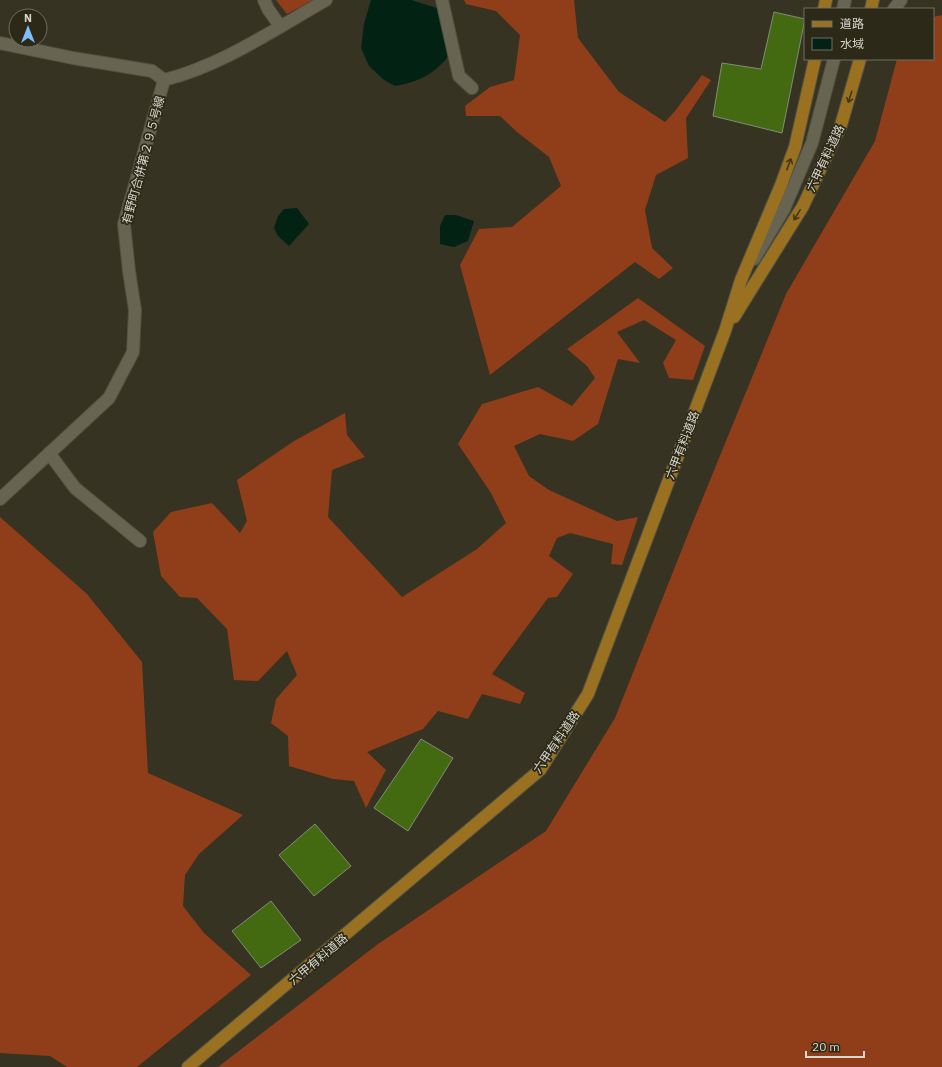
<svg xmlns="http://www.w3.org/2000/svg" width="942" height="1067" viewBox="0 0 942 1067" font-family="'IBM Plex Sans','Noto Sans JP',sans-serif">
  <rect width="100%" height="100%" fill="#363322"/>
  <path fill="#903d1a" d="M 276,0 L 313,0 L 287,14 Z
    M 464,0 L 574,0 L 578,38 L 619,92 L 665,122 L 675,111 L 702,75 L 711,80 L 686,118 L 688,158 L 656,175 L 645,210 L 652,248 L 673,268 L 659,279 L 635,262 L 490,375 L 460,265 L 479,229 L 512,227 L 561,186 L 549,157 L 517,132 L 500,116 L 466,116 L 465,106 L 490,87 L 514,80 L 520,35 L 496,11 L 466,4 Z
    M 942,15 L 942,1067 L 218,1067 L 378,944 L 546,831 L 615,718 L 688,534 L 786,294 L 875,141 L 897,59 L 933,59 L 933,17 Z
    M 638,298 L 705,346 L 693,380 L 669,378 L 663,363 L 676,340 L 644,320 L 617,332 L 640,363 L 618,359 L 598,424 L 573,441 L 540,434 L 514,446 L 529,476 L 549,490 L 617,521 L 638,517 L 622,565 L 611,564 L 613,544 L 570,533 L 557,538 L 549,556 L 573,574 L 557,597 L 548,598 L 492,674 L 525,693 L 520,704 L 482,694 L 468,719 L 438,711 L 423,729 L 367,752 L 386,770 L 366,808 L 354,781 L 333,779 L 289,766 L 288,736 L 271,723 L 276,699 L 297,675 L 287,651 L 258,681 L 234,680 L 227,629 L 197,598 L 180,597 L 161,576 L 153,532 L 171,512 L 212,503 L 240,533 L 247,521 L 237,480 L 294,441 L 345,413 L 347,435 L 365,457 L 332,470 L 328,517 L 402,597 L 477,549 L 506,523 L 491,493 L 458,444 L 482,404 L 538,387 L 572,406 L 595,378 L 587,366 L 567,349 Z
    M 0,517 L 87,594 L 142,662 L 148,773 L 243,815 L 199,854 L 185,875 L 183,906 L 204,933 L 251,975 L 137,1067 L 67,1067 L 50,1056 L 0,1053 Z"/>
  <path fill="#022314" d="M 371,0 L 411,0 L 440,9 L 452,50 C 439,72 420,82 395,86 L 384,80 L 369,66 L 361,48 L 364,24 Z
    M 297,208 L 309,224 L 289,246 L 278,236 L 274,228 L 278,216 L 284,209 Z
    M 445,215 L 456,215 L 474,221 L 468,241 L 454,247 L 440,244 L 440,226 Z"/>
  <path fill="#446a11" stroke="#828c7a" d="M 774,12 L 805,19 L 782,133 L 713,116 L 722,63 L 761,69 Z
    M 421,739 L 453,758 L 408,831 L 374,808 Z
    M 315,824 L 351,866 L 314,896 L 279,855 Z
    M 271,901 L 301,940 L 261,968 L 232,931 Z"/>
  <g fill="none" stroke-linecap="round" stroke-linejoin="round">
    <defs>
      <path id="minor" d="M 264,0 L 268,9 L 280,26
        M 442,0 L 459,76 L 472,88
        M 843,9 L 845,0
        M 894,9 L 901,0
        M 0,43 L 73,58 L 152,71 L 164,80
        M 164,80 C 221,66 275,29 326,0
        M 754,259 L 784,209 L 812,143 L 834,59
        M 49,453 L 75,488 L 140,541
        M 0,499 L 109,398 L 133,352 L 135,310 L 129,271 L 124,224 L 164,80"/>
      <path id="major" d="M 824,9 L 826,0
        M 871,9 L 873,0
        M 734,317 L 803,206 L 841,125 L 860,59
        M 188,1067 L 540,770 L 588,694 L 707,379 L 725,331 L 741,280 L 781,185 L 795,147 L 815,59"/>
    </defs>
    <use href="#minor" stroke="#515040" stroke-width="14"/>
    <use href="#major" stroke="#515040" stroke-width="14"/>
    <use href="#minor" stroke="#676552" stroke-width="12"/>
    <use href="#major" stroke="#9a7121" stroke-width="12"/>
  </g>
  <defs><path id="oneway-shaft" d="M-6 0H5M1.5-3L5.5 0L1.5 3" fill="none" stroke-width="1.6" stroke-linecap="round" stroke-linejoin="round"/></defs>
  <g stroke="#42371a">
    <use href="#oneway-shaft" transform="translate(850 97) rotate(107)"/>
    <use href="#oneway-shaft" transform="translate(789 164) rotate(-70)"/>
    <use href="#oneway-shaft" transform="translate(797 215) rotate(122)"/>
  </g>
  <g text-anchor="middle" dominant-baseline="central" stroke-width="3.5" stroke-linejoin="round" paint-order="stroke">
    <g font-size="12" fill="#d8d7cc" stroke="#2c2918">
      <text transform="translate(825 158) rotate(-65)">六甲有料道路</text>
      <text transform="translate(143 160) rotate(-75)">有野町合併第２９５号線</text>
      <text transform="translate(682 445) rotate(-69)">六甲有料道路</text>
      <text transform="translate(556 742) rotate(-56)">六甲有料道路</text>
      <text transform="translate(318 959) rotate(-40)">六甲有料道路</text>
    </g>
  </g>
  <rect x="804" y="8" width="130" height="52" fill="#2c2918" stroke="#716f60"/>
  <rect x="812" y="21" width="20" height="6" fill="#9a7121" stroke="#716f60"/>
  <text x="840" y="28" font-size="12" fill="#d8d7cc">道路</text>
  <rect x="812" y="38" width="20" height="12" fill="#022314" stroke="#716f60"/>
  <text x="840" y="48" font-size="12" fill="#d8d7cc">水域</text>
  <g transform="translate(28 28)"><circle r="19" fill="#2c2918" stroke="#716f60"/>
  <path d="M0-3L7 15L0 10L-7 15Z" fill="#80bdfa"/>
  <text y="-6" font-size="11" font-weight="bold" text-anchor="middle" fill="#d8d7cc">N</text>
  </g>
  <path d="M806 1051v6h58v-6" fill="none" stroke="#d8d7cc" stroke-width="2"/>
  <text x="812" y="1051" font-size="12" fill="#d8d7cc" stroke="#2c2918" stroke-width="3" paint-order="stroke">20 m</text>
</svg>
